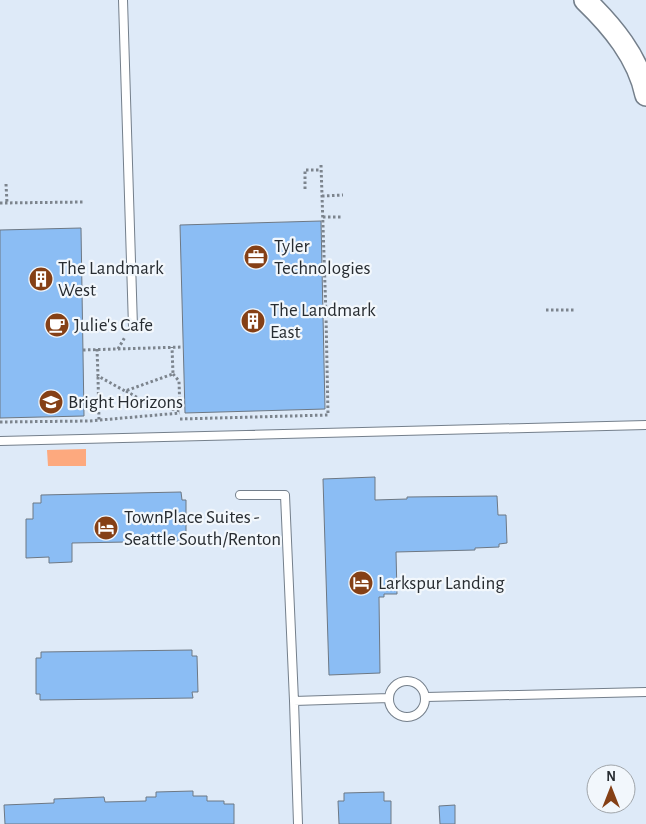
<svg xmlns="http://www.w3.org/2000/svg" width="646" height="824" viewBox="0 0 646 824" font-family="'Alegreya Sans',sans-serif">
  <rect width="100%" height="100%" fill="#deeaf8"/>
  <path fill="#fda97e" d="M 86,449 L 86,466 L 48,466 L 47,450 Z"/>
  <path fill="#8bbdf4" stroke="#6d7884" d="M 321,221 L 325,409 L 185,413 L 180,225 Z
    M 81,228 L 84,416 L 0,418 L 0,230 Z
    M 375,477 L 375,500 L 407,499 L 407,497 L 497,496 L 498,515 L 506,515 L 507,543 L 499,544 L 499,547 L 475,548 L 475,550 L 396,552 L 397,594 L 384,594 L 384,597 L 379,597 L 380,673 L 329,675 L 323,479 Z
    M 181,492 L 182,500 L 186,500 L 186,536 L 182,536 L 182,541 L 72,543 L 72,562 L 49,563 L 49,557 L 26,558 L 26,519 L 33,519 L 33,503 L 41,503 L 41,495 Z
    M 192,650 L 192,656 L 197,656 L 198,692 L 192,692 L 193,698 L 40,700 L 40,694 L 36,694 L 36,658 L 41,658 L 41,652 Z
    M 193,791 L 193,796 L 207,796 L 207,801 L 224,801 L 224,804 L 234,804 L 234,824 L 5,824 L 4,805 L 54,803 L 54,799 L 104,797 L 105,802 L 146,801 L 146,797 L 156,797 L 156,792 Z
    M 384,792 L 384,801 L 391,801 L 391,824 L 339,824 L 338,801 L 344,801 L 344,793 Z
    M 455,805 L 455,824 L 440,824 L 439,806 Z"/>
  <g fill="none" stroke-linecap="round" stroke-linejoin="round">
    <defs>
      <path id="lane" d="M 123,0 L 133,327
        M 0,441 L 646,425
        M 240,495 L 285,495 L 294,701 L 389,698
        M389 699a18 18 0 1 1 36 0a18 18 0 1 1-36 0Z
        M 426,697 L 646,692
        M 294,701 L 298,824"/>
      <path id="secondary" d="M 585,0 C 612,26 638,57 646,95"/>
    </defs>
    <use href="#lane" stroke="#747f8b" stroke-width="10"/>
    <use href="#secondary" stroke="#747f8b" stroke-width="24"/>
    <path stroke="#7c848d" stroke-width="3" stroke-dasharray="2.5 2.5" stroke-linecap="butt" d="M 321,165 L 326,316
      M 6,184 L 7,203
      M 305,189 L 305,170 L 321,170
      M 322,196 L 343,195
      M 0,203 L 84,202
      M 323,217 L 342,217
      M 546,310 L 575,310
      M 97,349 L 98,376 L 125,391 L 173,374 L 172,347
      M 118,349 L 125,337
      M 83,350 L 183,347
      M 173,374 L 179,381 L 180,411
      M 98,377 L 99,420
      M 126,391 L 147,403 L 180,411
      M 180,419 L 328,415 L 326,316 L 323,315
      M 0,422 L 89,421 L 180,413"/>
    <use href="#lane" stroke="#fff" stroke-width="8"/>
    <use href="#secondary" stroke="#fff" stroke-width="21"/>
  </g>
  <defs>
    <symbol id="office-disc" viewBox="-11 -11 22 22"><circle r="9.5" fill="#854016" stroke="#f2f7fc"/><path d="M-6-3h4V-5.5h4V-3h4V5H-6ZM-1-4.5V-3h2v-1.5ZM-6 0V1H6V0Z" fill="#fff"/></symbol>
    <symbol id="building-disc" viewBox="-11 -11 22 22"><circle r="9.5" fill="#854016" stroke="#f2f7fc"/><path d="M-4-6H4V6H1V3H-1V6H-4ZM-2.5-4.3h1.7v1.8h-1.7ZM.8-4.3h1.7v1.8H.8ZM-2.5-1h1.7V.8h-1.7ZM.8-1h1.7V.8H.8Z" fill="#fff"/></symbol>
    <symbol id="cafe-disc" viewBox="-11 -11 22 22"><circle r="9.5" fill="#854016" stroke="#f2f7fc"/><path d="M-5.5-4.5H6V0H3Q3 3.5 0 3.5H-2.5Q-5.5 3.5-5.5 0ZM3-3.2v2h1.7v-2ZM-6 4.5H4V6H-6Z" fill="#fff"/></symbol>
    <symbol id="school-disc" viewBox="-11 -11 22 22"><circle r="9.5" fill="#854016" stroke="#f2f7fc"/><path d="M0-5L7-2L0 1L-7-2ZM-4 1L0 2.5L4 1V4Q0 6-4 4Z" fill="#fff"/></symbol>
    <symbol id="hotel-disc" viewBox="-11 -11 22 22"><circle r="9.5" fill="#854016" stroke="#f2f7fc"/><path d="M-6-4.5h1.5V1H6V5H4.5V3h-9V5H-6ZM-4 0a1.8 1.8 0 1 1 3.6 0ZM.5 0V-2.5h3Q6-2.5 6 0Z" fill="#fff"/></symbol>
  </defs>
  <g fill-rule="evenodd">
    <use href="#office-disc" x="242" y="243" width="28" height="28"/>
    <use href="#building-disc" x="27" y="265" width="28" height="28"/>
    <use href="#building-disc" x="239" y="307" width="28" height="28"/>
    <use href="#cafe-disc" x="43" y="311" width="28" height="28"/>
    <use href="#school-disc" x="37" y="388" width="28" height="28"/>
    <use href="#hotel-disc" x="92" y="514" width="28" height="28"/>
    <use href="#hotel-disc" x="347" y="569" width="28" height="28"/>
  </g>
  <g text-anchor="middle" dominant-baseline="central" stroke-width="4.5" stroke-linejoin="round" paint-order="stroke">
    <g font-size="19" fill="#272c31" stroke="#f2f7fc" text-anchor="start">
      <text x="274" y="246">Tyler<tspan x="274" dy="22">Technologies</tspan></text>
      <text x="58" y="268">The Landmark<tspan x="58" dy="22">West</tspan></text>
      <text x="270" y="310">The Landmark<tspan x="270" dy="22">East</tspan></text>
      <text x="74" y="325">Julie's Cafe</text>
      <text x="68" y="402">Bright Horizons</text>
      <text x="124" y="517">TownPlace Suites -<tspan x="124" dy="22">Seattle South/Renton</tspan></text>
      <text x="378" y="583">Larkspur Landing</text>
    </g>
  </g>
  <g transform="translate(611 789)"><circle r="24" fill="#f2f7fc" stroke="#a1a6ab"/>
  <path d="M0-4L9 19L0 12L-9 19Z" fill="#854016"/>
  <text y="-8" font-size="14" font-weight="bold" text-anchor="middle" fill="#272c31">N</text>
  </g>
</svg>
